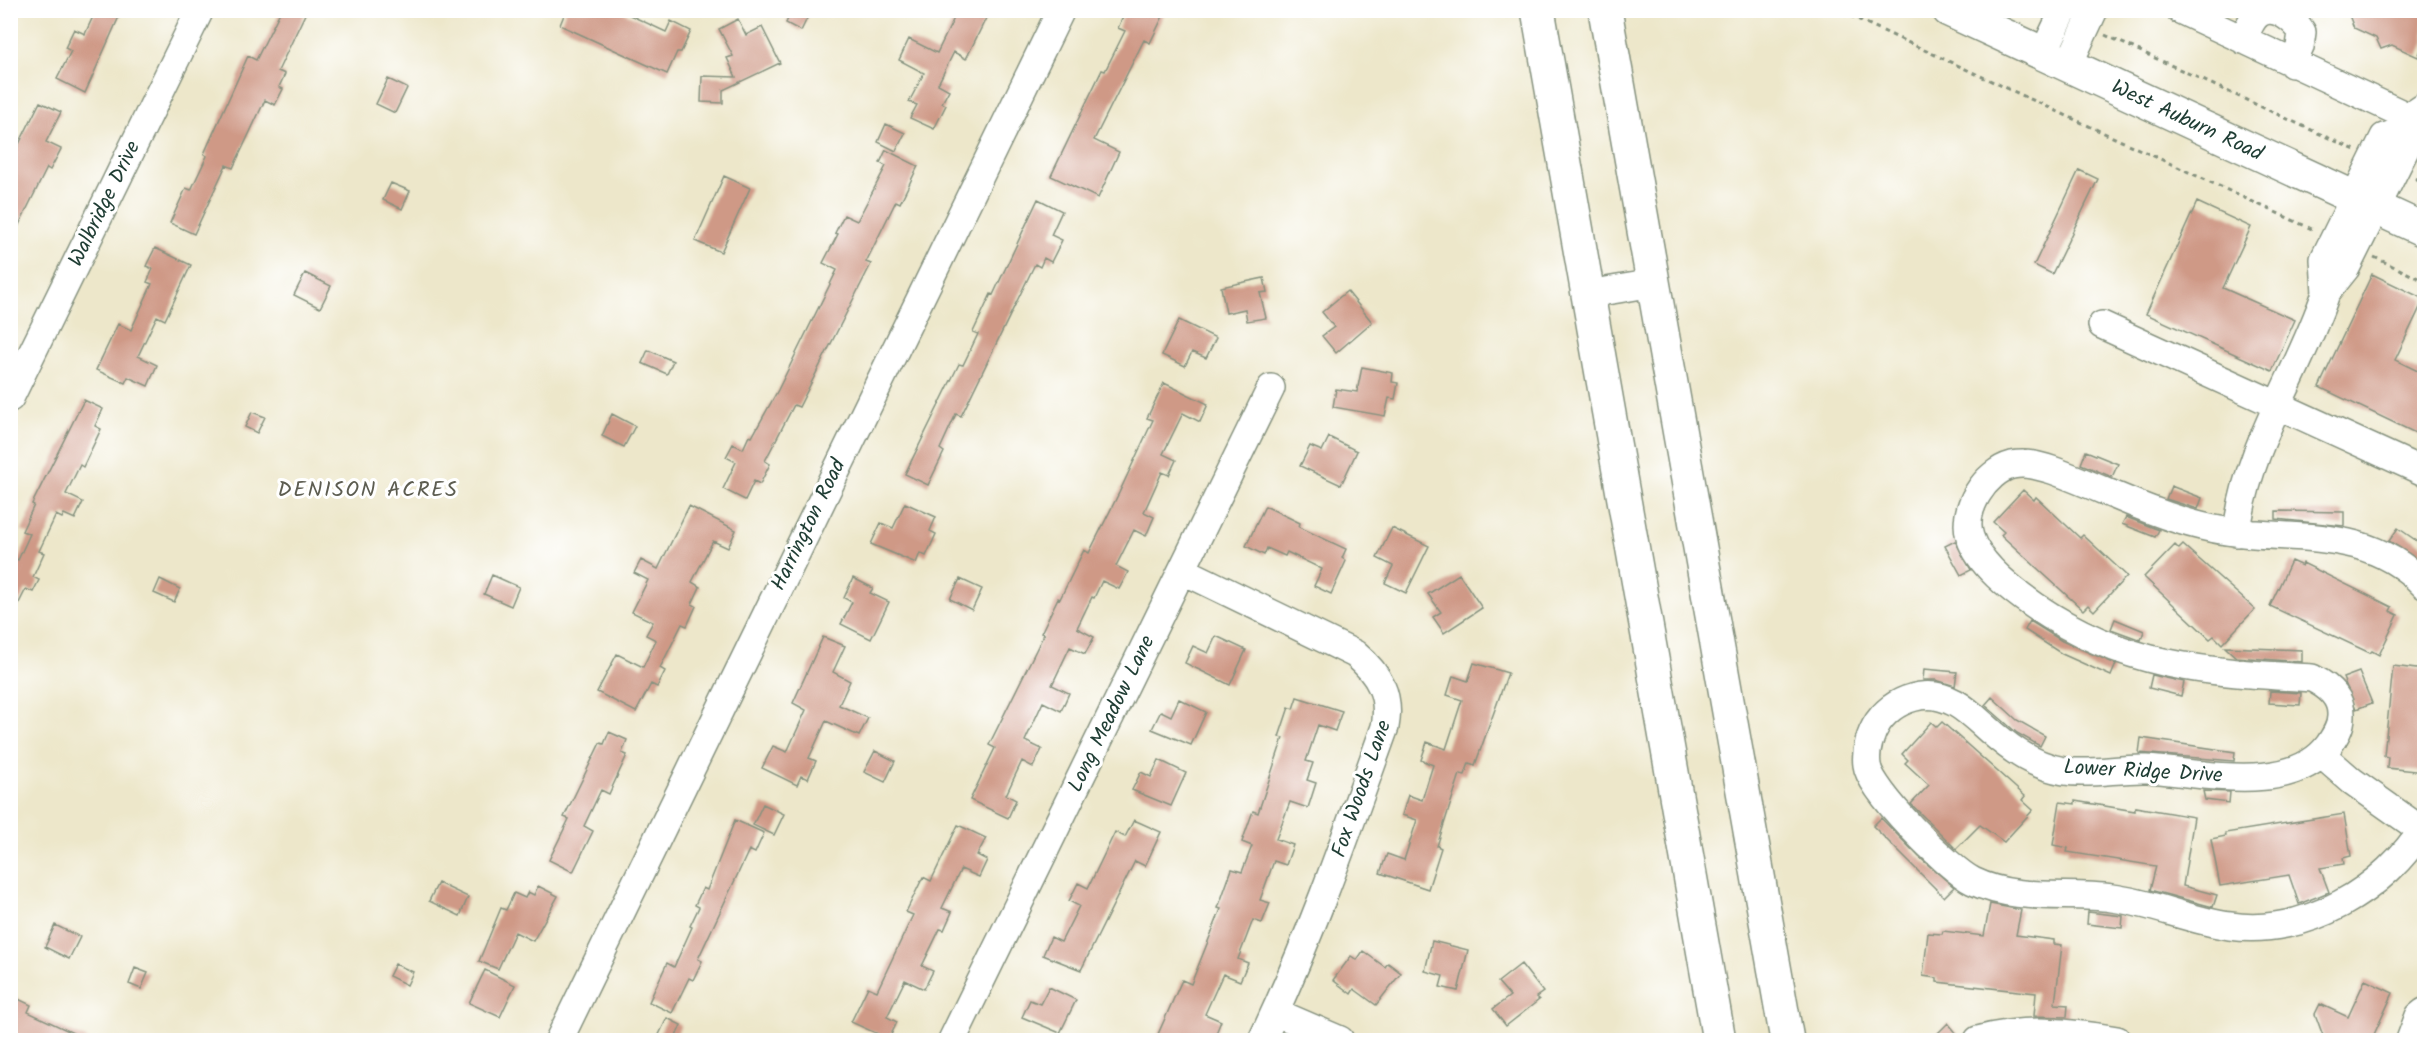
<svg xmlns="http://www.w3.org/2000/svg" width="2435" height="1051" viewBox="0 0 2435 1051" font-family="Kalam,sans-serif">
  <rect width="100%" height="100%" fill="#fff"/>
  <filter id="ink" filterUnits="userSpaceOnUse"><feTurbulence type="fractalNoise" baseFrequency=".0167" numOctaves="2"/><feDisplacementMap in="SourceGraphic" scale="12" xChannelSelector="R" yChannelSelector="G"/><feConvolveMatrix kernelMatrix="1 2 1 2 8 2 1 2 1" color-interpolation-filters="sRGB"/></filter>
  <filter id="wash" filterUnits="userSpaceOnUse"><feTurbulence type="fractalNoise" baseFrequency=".008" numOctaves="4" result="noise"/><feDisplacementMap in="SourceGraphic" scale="24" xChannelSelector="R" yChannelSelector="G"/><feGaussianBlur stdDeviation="1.35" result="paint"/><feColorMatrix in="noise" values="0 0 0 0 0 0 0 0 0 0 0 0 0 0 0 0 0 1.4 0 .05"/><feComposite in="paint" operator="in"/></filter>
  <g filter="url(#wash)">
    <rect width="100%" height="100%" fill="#ede7ca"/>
    <g id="blocks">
      <path fill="#cf9986" d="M 96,10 L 122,10 L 85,93 L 57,79 L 71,51 L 65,48 L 74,29 L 85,34 Z
        M 281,10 L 307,10 L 278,71 L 285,74 L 279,87 L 283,89 L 275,105 L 265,100 L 233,168 L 226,165 L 194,234 L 170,223 L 186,188 L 191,190 L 207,156 L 204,154 L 248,56 L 256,60 Z
        M 566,10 L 619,10 L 666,32 L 671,21 L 691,31 L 681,52 L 677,52 L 667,74 L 560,25 Z
        M 792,10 L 811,10 L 801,31 L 786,23 Z
        M 958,10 L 990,10 L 966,59 L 954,52 L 938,84 L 949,90 L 942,103 L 946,105 L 934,129 L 910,118 L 917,105 L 909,102 L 924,73 L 899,60 L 909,39 L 937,53 Z
        M 1126,10 L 1166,10 L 1150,43 L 1144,40 L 1094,140 L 1119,152 L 1098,198 L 1051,176 L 1102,70 L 1105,71 L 1125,31 L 1118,28 Z
        M 2347,10 L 2424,10 L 2424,42 L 2418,57 L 2392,45 L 2381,49 L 2376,38 L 2354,28 Z
        M 738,19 L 746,35 L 762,27 L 780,63 L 723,90 L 723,103 L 701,102 L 702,76 L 736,77 L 727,58 L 733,56 L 719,29 Z
        M 388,79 L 407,88 L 395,113 L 376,104 Z
        M 40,102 L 61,112 L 46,142 L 61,149 L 50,170 L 47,168 L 10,243 L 10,162 Z
        M 886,124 L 905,133 L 896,151 L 878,142 Z
        M 886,150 L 918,166 L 900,203 L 896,201 L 866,262 L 871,264 L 799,407 L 794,405 L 765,461 L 770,464 L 760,484 L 754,481 L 745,500 L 723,489 L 736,462 L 726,457 L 733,444 L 743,449 L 749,436 L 752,437 L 778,390 L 837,270 L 823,263 L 838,234 L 835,233 L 844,215 L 857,221 L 886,166 L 880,163 Z
        M 2079,170 L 2098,179 L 2052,274 L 2034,265 Z
        M 724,176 L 750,188 L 721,252 L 695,241 Z
        M 391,183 L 410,191 L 402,209 L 383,200 Z
        M 1038,199 L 1062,211 L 1051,235 L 1062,240 L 1051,262 L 1044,258 L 1040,267 L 1035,264 L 961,416 L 956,414 L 940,449 L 944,452 L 928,485 L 905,474 L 959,364 L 963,365 L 978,334 L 973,332 L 991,294 L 993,295 Z
        M 2197,202 L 2251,227 L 2223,288 L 2295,320 L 2272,371 L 2146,314 Z
        M 155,248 L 191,265 L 165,320 L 157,316 L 138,356 L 157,365 L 148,386 L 128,377 L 125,383 L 96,370 L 118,324 L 131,330 L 152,284 L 147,282 L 153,269 L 146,266 Z
        M 305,273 L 331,286 L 320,308 L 294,295 Z
        M 2372,274 L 2424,299 L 2395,360 L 2424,374 L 2424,437 L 2319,387 Z
        M 1264,278 L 1267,292 L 1260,293 L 1266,318 L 1247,321 L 1245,309 L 1226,313 L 1221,287 Z
        M 1347,291 L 1372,322 L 1336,353 L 1322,336 L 1334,327 L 1322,312 Z
        M 1179,320 L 1216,338 L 1206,358 L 1192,352 L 1185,366 L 1162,355 Z
        M 648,350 L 673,361 L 667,374 L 642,363 Z
        M 1362,367 L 1393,373 L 1392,382 L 1398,383 L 1395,399 L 1389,398 L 1385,416 L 1333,407 L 1336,389 L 1357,392 Z
        M 1164,383 L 1208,404 L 1200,422 L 1183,413 L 1163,454 L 1176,460 L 1169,475 L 1162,472 L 1144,512 L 1154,517 L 1146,536 L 1134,530 L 1116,566 L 1128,572 L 1119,589 L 1102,581 L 1094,598 L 1092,597 L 1077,628 L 1094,637 L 1085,654 L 1070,647 L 1052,685 L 1069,693 L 1061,711 L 1043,702 L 1025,741 L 1042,749 L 1033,767 L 1022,761 L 1006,795 L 1016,800 L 1008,818 L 970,800 L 995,748 L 989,745 L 1044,634 L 1041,633 L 1058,598 L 1060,599 L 1084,550 L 1089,553 L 1119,493 L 1153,420 L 1147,418 Z
        M 84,400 L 103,409 L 95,426 L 101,429 L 83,467 L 80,465 L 66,494 L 83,502 L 75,519 L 64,514 L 62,518 L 56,515 L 39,551 L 44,553 L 33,577 L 39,580 L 33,592 L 26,589 L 10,621 L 10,556 L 18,560 L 30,534 L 22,531 L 34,505 L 32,504 Z
        M 252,412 L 265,417 L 257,433 L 245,427 Z
        M 612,414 L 635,426 L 624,447 L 602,436 Z
        M 1329,437 L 1357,451 L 1341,485 L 1300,466 L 1310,446 L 1322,451 Z
        M 2086,451 L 2118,464 L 2112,477 L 2081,464 Z
        M 2171,486 L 2202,498 L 2198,509 L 2166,499 Z
        M 2023,490 L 2034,500 L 2036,497 L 2080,538 L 2083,535 L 2127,576 L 2094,611 L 2088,605 L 2083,610 L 2001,535 L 2004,532 L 1993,522 Z
        M 905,503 L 936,517 L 930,531 L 936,534 L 926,556 L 920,553 L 916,563 L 871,544 L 881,523 L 893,528 Z
        M 689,506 L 736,530 L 728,548 L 713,541 L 692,582 L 700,587 L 692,604 L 696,606 L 687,626 L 682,624 L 660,668 L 665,671 L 657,687 L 651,684 L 636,712 L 597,692 L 617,654 L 643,667 L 656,640 L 646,635 L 653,622 L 632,612 L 648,580 L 634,573 L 641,560 L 658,569 Z
        M 1265,506 L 1300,523 L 1299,527 L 1346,549 L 1342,558 L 1346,561 L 1331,594 L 1314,586 L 1322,569 L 1287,552 L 1285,556 L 1267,548 L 1264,555 L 1246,546 Z
        M 2276,511 L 2344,512 L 2344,526 L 2276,519 Z
        M 2126,517 L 2159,530 L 2155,537 L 2122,524 Z
        M 1392,528 L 1429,546 L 1406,593 L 1385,583 L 1393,566 L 1377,558 Z
        M 2398,528 L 2424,546 L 2418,560 L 2389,541 Z
        M 1955,541 L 1971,570 L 1961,575 L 1945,546 Z
        M 2175,545 L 2179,549 L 2183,545 L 2255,609 L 2222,644 L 2214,636 L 2210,639 L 2144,577 Z
        M 2291,561 L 2302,566 L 2303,563 L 2392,607 L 2390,611 L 2398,615 L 2379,655 L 2372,651 L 2370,653 L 2270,606 Z
        M 1459,574 L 1482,608 L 1444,633 L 1433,617 L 1441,612 L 1428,594 Z
        M 492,575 L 519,587 L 511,606 L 484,594 Z
        M 853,578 L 873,588 L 870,593 L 889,602 L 871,639 L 841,624 L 852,602 L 844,598 Z
        M 160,579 L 180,589 L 174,602 L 154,593 Z
        M 960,579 L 982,589 L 972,610 L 950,599 Z
        M 2115,619 L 2144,631 L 2141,640 L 2111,629 Z
        M 2030,621 L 2062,641 L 2116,664 L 2111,676 L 2062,654 L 2025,630 Z
        M 1216,636 L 1246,650 L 1230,685 L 1185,663 L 1193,646 L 1208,653 Z
        M 823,637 L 845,646 L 833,672 L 850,681 L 839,705 L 868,718 L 859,736 L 826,721 L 809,758 L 816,761 L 808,779 L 801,776 L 797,785 L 762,768 L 773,746 L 787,752 L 806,710 L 793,703 Z
        M 2225,647 L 2302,650 L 2302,662 L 2236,657 Z
        M 1474,663 L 1508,673 L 1475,765 L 1469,763 L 1465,775 L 1460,774 L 1437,846 L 1441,848 L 1428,889 L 1380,873 L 1387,854 L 1404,860 L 1417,820 L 1402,815 L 1408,795 L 1422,800 L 1433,765 L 1421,760 L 1427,742 L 1446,749 L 1462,700 L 1447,695 L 1453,676 L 1468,681 Z
        M 2393,666 L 2424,670 L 2424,772 L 2387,768 L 2388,757 L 2384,756 Z
        M 1924,669 L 1957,672 L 1955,686 L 1936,680 L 1923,680 Z
        M 2359,672 L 2372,703 L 2356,709 L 2343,678 Z
        M 2152,675 L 2184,682 L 2181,696 L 2149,688 Z
        M 2270,691 L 2301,693 L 2300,705 L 2269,703 Z
        M 1297,697 L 1342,711 L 1335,731 L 1318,725 L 1306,761 L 1313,763 L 1307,780 L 1316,783 L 1308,808 L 1290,802 L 1276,839 L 1293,845 L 1286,865 L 1274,861 L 1260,900 L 1270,903 L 1262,923 L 1253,920 L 1238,959 L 1248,963 L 1240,981 L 1223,974 L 1205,1014 L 1221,1021 L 1213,1041 L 1155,1041 L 1182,980 L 1191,984 L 1221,909 L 1218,908 L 1232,869 L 1242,872 L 1252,846 L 1242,842 L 1253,811 L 1258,813 L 1283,738 L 1279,737 L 1289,707 L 1293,709 Z
        M 1992,697 L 2017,720 L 2045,736 L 2040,746 L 2017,733 L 1985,705 Z
        M 1179,699 L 1206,712 L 1191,745 L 1152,729 L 1161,711 L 1171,716 Z
        M 1931,722 L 1937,727 L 1942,722 L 2025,796 L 2022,800 L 2033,810 L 2004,842 L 1980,825 L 1956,849 L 1911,804 L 1929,785 L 1905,763 L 1908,760 L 1902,754 Z
        M 609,732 L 627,740 L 622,753 L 627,755 L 609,794 L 601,790 L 584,826 L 593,831 L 573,872 L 549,860 L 569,819 L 564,817 L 600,743 L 604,744 Z
        M 2141,738 L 2235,752 L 2234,761 L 2139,753 Z
        M 875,751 L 895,761 L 885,782 L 864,772 Z
        M 1159,760 L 1186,773 L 1171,806 L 1132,790 L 1141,772 L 1151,777 Z
        M 2203,791 L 2230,792 L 2229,803 L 2205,800 Z
        M 2075,801 L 2135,811 L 2135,807 L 2194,817 L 2183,886 L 2217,895 L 2213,907 L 2150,890 L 2156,866 L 2067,852 L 2068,848 L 2053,845 L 2060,802 L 2075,804 Z
        M 763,804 L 784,814 L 774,835 L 753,825 Z
        M 2344,814 L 2351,856 L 2343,858 L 2344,864 L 2320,868 L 2329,892 L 2299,904 L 2289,875 L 2220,886 L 2211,839 L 2226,836 L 2225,833 Z
        M 1881,818 L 1919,857 L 1954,887 L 1944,897 L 1873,826 Z
        M 735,820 L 764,833 L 755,853 L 749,850 L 742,865 L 698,959 L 702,961 L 693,980 L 689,978 L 672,1013 L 649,1002 L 667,963 L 674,967 L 692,927 L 690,926 L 699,907 L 695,905 L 703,888 L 707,890 Z
        M 1134,820 L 1161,832 L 1145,866 L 1135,861 L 1081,970 L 1043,955 L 1051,937 L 1061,942 L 1079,906 L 1069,901 L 1078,883 L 1088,888 L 1115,832 L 1125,837 Z
        M 958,825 L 986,838 L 977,855 L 987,860 L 979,877 L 961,869 L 942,908 L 952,912 L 944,930 L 940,929 L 922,966 L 933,971 L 924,989 L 905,980 L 887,1017 L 897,1022 L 889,1039 L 851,1022 L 868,987 L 877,991 L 913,915 L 906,912 L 923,877 L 931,881 Z
        M 438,883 L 468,897 L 460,916 L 429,901 Z
        M 538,886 L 558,896 L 533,941 L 515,932 L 498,969 L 479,961 L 501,908 L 506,910 L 514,893 L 525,898 L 528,892 L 534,895 Z
        M 1990,904 L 2021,910 L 2016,935 L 2054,940 L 2054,944 L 2062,945 L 2055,1004 L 2068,1005 L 2067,1017 L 2034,1016 L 2036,993 L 1937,982 L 1937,978 L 1923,976 L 1928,933 L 1942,934 L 1943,931 L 1984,936 Z
        M 2088,912 L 2123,916 L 2122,928 L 2087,924 Z
        M 55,925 L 80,937 L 69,959 L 45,947 Z
        M 1432,941 L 1468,950 L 1458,991 L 1440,987 L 1443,976 L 1425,971 Z
        M 1363,951 L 1385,967 L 1388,963 L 1401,973 L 1376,1005 L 1354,989 L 1351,994 L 1333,980 L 1351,956 L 1357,960 Z
        M 395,964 L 413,972 L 407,985 L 389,976 Z
        M 1521,964 L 1543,992 L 1536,997 L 1539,1000 L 1506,1026 L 1493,1009 L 1510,996 L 1498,982 Z
        M 135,968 L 148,973 L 141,989 L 129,984 Z
        M 485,970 L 515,985 L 500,1017 L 469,1003 Z
        M 2365,980 L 2393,993 L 2371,1041 L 2325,1041 L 2315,1014 L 2320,1004 L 2348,1017 Z
        M 1049,987 L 1076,1000 L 1060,1033 L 1022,1017 L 1030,1000 L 1040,1004 Z
        M 10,995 L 31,1005 L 28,1012 L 90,1041 L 20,1041 L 10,1036 Z
        M 667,1018 L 681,1025 L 674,1041 L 656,1041 Z
        M 1948,1023 L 1963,1041 L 1930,1041 Z"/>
    </g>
  </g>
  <g filter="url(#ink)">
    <use href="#blocks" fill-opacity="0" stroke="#86927f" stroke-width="1.5"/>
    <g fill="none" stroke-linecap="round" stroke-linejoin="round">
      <defs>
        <path id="minor" d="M 2180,10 L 2409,117
          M 2243,40 C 2247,31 2252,16 2262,12 C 2277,5 2295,21 2302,32 L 2300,47 L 2292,64
          M 2043,54 L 2064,10
          M 2068,66 L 2094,10
          M 2402,131 L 2407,146 L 2346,268 L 2326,293 L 2324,259 L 2384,137 L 2402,131 L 2409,117 L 2424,107
          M 1588,294 L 1654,283
          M 2102,325 L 2424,472
          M 10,398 L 200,10
          M 2237,533 C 2246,447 2299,374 2326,293
          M 1182,570 L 1355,654 C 1379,674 1391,695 1385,727 C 1347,833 1310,939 1262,1040
          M 2424,585 C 2361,519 2280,546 2201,526 C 2151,514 2102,488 2052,470 C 2039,466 2026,462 2012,465 C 1985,472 1961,510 1970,537 C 1979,565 2012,590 2035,606 C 2126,668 2206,672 2312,678 C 2328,686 2342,697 2341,716 C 2341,727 2335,736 2329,745 C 2292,796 2199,772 2147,769 C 2119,768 2091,775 2064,771 C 2041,767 2019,755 2001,740 C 1976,721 1956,691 1920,696 C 1903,699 1888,708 1878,722 C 1870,734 1865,751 1867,765 C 1870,791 1949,869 1973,881 C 2016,902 2067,892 2112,898 C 2153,903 2191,921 2230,926 C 2305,937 2386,889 2424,826
          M 2322,755 L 2352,781 L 2424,832
          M 1275,1012 L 1340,1040
          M 559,1040 L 1061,10
          M 952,1040 L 1271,388
          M 1978,1040 C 2023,1027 2071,1032 2117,1040
          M 2410,1040 L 2419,1016 L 2424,1012"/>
        <path id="major" d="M 1949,10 L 2424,230"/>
        <path id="highway" d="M 1538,10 L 1719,1040
          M 1605,10 L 1787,1040"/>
      </defs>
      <use href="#minor" stroke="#86927f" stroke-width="30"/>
      <use href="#major" stroke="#86927f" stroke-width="36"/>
      <use href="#highway" stroke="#86927f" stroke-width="36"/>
      <path stroke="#86927f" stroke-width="3" stroke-dasharray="4.5 4.5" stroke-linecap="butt" d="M 1842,12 L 2314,230
        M 2105,35 L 2355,150
        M 2415,178 L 2424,183
        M 2374,257 L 2424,281"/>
      <use href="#minor" stroke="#fff" stroke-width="27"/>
      <use href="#major" stroke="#fff" stroke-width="33"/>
      <use href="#highway" stroke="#fff" stroke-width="33"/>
    </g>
  </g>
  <g text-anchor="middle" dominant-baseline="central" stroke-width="6" stroke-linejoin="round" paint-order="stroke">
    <g font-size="21" fill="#1f3d34" stroke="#fff">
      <text transform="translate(2187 121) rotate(25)">West Auburn Road</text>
      <text transform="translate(105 204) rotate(-64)">Walbridge Drive</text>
      <text transform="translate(809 525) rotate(-64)">Harrington Road</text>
      <text transform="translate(1112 714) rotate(-64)">Long Meadow Lane</text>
      <text transform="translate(2143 772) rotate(3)">Lower Ridge Drive</text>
      <text transform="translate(1362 789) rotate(-71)">Fox Woods Lane</text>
    </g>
    <g font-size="22" letter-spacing="1.5" fill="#5d5d51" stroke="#fff">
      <text x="368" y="490">DENISON ACRES</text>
    </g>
  </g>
  <rect width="2435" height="1051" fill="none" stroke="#fff" stroke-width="36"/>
</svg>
